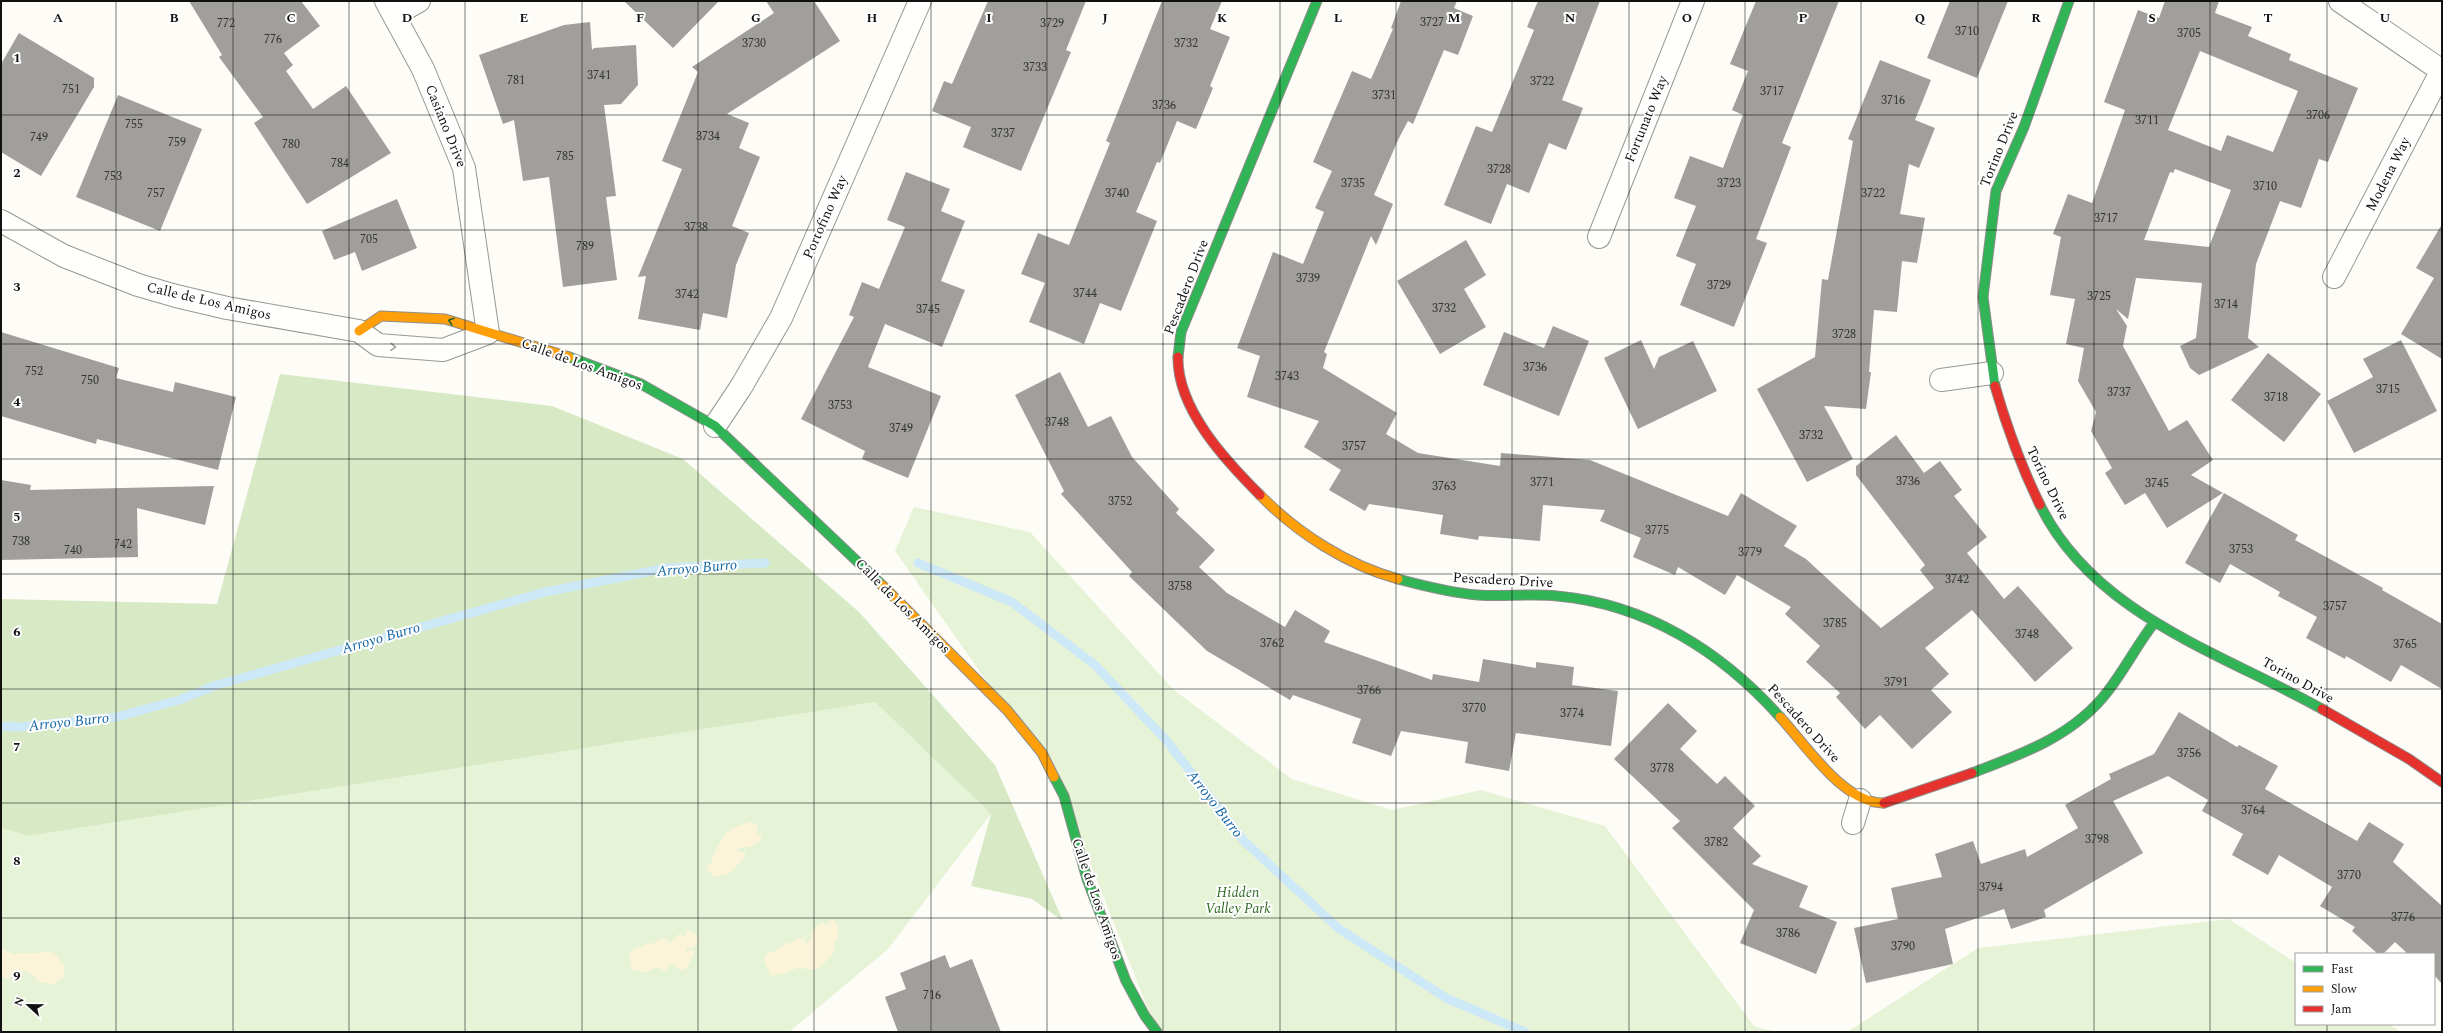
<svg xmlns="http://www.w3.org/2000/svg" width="2443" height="1033" viewBox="0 0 2443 1033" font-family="Spectral,serif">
  <rect width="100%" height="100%" fill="#fdfcf7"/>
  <path fill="#e7f3d7" d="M 914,507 L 1030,532 L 1174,690 L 1292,779 L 1392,810 L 1481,790 L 1605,826 L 1754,1026 L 1776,1032 L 1157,1032 L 1064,797 L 1007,710 L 895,551 Z
    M 875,702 L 991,814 L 888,949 L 789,1032 L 1,1032 L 1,828 L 29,836 Z
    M 2229,919 L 2296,963 L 2296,1024 L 2389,1024 L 2401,1032 L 1847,1032 L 1978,948 Z"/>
  <path fill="#d8eac5" d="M 280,374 L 552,406 L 683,459 L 859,612 L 995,765 L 1063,921 L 1032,899 L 971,886 L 991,814 L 875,702 L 29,836 L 1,828 L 1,599 L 217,604 Z"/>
  <path fill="#fcf4d9" d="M 751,822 L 757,825 L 757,833 L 763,837 L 753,846 L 737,849 L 737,852 L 746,852 C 744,859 734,869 729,873 L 715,877 L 708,871 L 707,866 L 712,863 L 712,857 L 726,833 L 736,827 Z
    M 832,920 L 837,923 C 837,932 841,937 833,944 L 835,950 C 830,958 820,969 811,970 C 806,970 802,967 798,968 C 788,970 785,975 771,975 C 767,966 758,956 772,951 L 774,954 L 777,949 L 788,942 L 791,944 L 798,938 L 805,939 L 806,945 L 811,940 L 812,931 L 821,923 L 825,924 L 826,927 L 827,923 Z
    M 687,931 L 693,932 L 698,938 L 694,947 L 686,949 L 686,952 L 692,950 L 695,953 L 685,969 L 680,970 L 670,963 L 665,971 L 658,967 L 645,972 L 632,969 L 629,956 L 635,948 L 643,947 L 648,942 L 655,945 L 657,940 L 665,938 L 670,944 L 680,933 L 684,936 Z
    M 1,948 L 13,954 L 53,952 L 65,966 L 63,977 L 54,984 L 39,982 C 32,974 29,970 17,971 L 16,976 L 7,978 L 1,976 Z"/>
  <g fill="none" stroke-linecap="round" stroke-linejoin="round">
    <path stroke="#cde8f7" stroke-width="9" d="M 918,563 L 1012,602 L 1095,665 L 1166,740 L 1244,841 L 1338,928 L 1446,998 L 1525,1032
      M 1,726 L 19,727 L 117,717 L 179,700 L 217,685 L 545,592 L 667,568 L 765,563"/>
  </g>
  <path fill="#a19f9c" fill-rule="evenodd" d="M 189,1 L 301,1 L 320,26 L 284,53 L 293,65 L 286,71 L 313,109 L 346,86 L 391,153 L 307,204 L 254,123 L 263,117 L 219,57 L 222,55 Z
    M 624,1 L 719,1 L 673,48 Z
    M 766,1 L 814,1 L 840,41 L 727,114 L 749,123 L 739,148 L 760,157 L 732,226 L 749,233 L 736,265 L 727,318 L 703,313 L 700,330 L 638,319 L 646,276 L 638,277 L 682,169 L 662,161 L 698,72 L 692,67 L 774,13 Z
    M 988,1 L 1086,1 L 1066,50 L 1071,52 L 1021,171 L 963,147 L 971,127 L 932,111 L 944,81 L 952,84 Z
    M 1162,1 L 1222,1 L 1210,29 L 1230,37 L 1210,86 L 1213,88 L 1196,129 L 1177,121 L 1160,163 L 1157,162 L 1136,212 L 1157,221 L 1121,311 L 1100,303 L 1084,344 L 1029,322 L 1045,283 L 1021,274 L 1038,233 L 1069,245 L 1110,143 L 1106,141 Z
    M 1401,1 L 1457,1 L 1454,8 L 1473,16 L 1458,55 L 1444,50 L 1413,124 L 1408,121 L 1399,138 L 1374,195 L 1393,204 L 1376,245 L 1371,236 L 1324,352 L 1327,354 L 1323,368 L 1397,413 L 1386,434 L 1418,453 L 1500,466 L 1501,453 L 1590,460 L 1728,516 L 1741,493 L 1797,526 L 1784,546 L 1806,559 L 1881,628 L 1934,588 L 1920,570 L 1925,565 L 1856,475 L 1856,466 L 1896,435 L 1924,473 L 1940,461 L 1962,490 L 1954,496 L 1987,537 L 1967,553 L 2004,599 L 2018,586 L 2073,648 L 2035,682 L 1972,610 L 1925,648 L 1949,674 L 1931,690 L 1952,712 L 1912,749 L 1880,715 L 1865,729 L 1836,697 L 1840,693 L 1806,662 L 1820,646 L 1785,614 L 1791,607 L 1737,575 L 1725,595 L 1678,567 L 1675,575 L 1633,557 L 1641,538 L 1600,521 L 1605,510 L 1543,505 L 1540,541 L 1479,536 L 1478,540 L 1440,534 L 1443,515 L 1369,504 L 1365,511 L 1329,490 L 1341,470 L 1304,447 L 1319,421 L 1247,397 L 1260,356 L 1237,348 L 1273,252 L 1303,264 L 1324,212 L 1315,208 L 1332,171 L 1313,162 L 1352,71 L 1371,79 L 1393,29 L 1391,28 Z
    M 1538,1 L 1600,1 L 1562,100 L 1583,108 L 1566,150 L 1549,143 L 1529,193 L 1507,184 L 1491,224 L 1444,205 L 1476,126 L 1492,132 L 1534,30 L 1527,27 Z
    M 1756,1 L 1839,1 L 1782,143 L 1791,147 L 1756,239 L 1767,243 L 1734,327 L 1680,305 L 1696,264 L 1676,256 L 1696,206 L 1674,198 L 1690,156 L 1723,168 L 1743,115 L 1732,110 L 1748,71 L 1730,64 Z
    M 1950,1 L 2008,1 L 1977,78 L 1927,58 Z
    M 2165,1 L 2219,1 L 2215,13 L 2252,27 L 2248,36 L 2291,54 L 2289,60 L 2358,88 L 2328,162 L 2319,159 L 2301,208 L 2280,201 L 2256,264 L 2248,338 L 2259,347 L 2199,375 L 2190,368 L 2180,346 L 2196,338 L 2202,283 L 2136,278 L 2128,319 L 2116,309 L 2127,326 L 2123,346 L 2169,431 L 2187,420 L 2213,460 L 2191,475 L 2223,493 L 2167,528 L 2145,493 L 2125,505 L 2105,473 L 2112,468 L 2091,431 L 2096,412 L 2078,381 L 2084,348 L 2066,344 L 2075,299 L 2050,295 L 2061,237 L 2053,234 L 2068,194 L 2092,203 L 2125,110 L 2104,102 L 2138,10 L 2159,18 ZM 2200,51 L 2298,91 L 2273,152 L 2227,135 L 2221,151 L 2168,130 ZM 2175,169 L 2231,190 L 2209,247 L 2144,240 L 2170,172 L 2173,173 Z
    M 590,22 L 592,50 L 594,48 L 636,45 L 638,85 L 621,104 L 604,105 L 616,196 L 606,197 L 617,280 L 563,287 L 549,177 L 523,181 L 514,120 L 503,124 L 479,55 L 564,25 Z
    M 19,33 L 94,78 L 94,87 L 41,176 L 1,152 L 1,64 Z
    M 1880,60 L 1931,80 L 1915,120 L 1935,128 L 1919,168 L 1909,164 L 1900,214 L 1925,218 L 1917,263 L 1902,261 L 1897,312 L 1874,310 L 1869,372 L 1871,372 L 1866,409 L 1824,406 L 1853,459 L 1807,482 L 1757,389 L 1815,357 L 1822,279 L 1828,280 L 1853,141 L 1848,139 Z
    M 118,95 L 202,129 L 160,231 L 76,197 Z
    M 906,172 L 950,189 L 941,211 L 965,221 L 941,281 L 965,290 L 942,347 L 885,324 L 868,367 L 941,396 L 908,478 L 862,459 L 865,451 L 801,419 L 854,317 L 849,315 L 862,282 L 879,289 L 905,227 L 887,220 Z
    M 397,199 L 417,248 L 362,271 L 355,252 L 334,260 L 322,231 Z
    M 2442,224 L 2442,359 L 2401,334 L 2434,278 L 2416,268 Z
    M 1466,240 L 1486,275 L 1464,289 L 1486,327 L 1440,354 L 1397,281 Z
    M 1553,326 L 1589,341 L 1559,416 L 1483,385 L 1504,332 L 1544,348 Z
    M 1,332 L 119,368 L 116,378 L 173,392 L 175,382 L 236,397 L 218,470 L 97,439 L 96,444 L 1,416 Z
    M 1641,340 L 1654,369 L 1659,357 L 1693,341 L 1717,391 L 1638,429 L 1604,358 Z
    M 2401,340 L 2437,411 L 2354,453 L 2327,401 L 2373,377 L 2363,359 Z
    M 2268,353 L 2321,394 L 2284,442 L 2231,400 Z
    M 1060,372 L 1088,427 L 1111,416 L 1132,457 L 1179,509 L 1176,513 L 1215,550 L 1199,567 L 1227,593 L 1285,627 L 1295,610 L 1330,631 L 1324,642 L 1432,680 L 1433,674 L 1479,682 L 1483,659 L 1536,668 L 1536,662 L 1574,667 L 1572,685 L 1618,691 L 1611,746 L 1516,733 L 1509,771 L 1465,763 L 1468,742 L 1401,731 L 1391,756 L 1352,743 L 1361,719 L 1293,695 L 1290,700 L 1207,651 L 1129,576 L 1132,572 L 1061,494 L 1064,491 L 1015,395 Z
    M 1,480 L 31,485 L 30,490 L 214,486 L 205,525 L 137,508 L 138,557 L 1,560 Z
    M 2224,493 L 2298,535 L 2295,540 L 2383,588 L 2382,590 L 2442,624 L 2442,689 L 2401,665 L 2391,682 L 2346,656 L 2345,659 L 2306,638 L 2317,617 L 2278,596 L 2280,592 L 2230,564 L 2220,583 L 2185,563 Z
    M 1668,703 L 1697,731 L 1680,749 L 1717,784 L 1725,776 L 1755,806 L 1733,828 L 1761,856 L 1752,864 L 1808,886 L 1799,907 L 1837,922 L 1816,974 L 1740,943 L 1754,910 L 1672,828 L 1680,821 L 1614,759 Z
    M 2179,712 L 2237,747 L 2239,745 L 2278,766 L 2265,789 L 2357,841 L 2369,822 L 2404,844 L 2393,862 L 2442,906 L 2442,984 L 2434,975 L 2434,954 L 2408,954 L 2395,942 L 2383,954 L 2378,954 L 2352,931 L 2355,927 L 2320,906 L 2332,887 L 2279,855 L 2268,875 L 2232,855 L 2243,834 L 2202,811 L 2208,800 L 2168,776 L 2113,801 L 2143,853 L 2044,910 L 2046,917 L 2011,929 L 2004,909 L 1945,929 L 1953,964 L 1866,983 L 1854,928 L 1898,919 L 1891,888 L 1942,877 L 1935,854 L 1973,841 L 1981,864 L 2025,849 L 2027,857 L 2078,828 L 2065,805 L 2111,779 L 2109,774 L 2154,754 Z
    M 945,955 L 950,968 L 972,959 L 1001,1032 L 898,1032 L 885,997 L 906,989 L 900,973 Z"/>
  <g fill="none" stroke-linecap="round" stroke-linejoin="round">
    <defs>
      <path id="street" d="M 2340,1 L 2442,71
        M 394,15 L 419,1
        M 1,221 L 64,256 L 138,285 L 176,296 L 227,308 L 359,331 L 378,345 L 443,350 L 488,333 L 464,168 L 423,69 L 386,1
        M 1599,237 L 1693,1
        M 2334,277 L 2442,70
        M 1941,380 L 1992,373
        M 715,426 L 741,387 L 781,318 L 920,1
        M 1853,823 L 1860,800"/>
      <path id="fast" d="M 569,357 L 641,384 L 715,426 L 882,585
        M 1178,357 L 1181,332 L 1317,1
        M 1995,386 L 1983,297 L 1996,191 L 2024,127 L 2069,1
        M 2040,505 C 2094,615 2222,653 2322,709
        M 1398,579 C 1424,586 1451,593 1478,595 C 1504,597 1531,593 1557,596 C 1646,604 1721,651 1780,717
        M 1972,773 C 2022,754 2074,736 2108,691 C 2125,669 2137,645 2154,623
        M 1054,777 L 1064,796 L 1087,879 L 1126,981 L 1145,1016 L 1157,1032"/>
      <path id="slow" d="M 359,331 L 381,316 L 445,319 L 569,357
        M 1260,495 C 1297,533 1347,565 1398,579
        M 882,585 L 1007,710 L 1042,753 L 1054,777
        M 1780,717 C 1806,745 1844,804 1884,803"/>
      <path id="jam" d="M 1178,357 C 1177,409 1226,461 1260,495
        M 1995,386 C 2007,428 2021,466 2040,505
        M 2322,709 L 2409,759 L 2442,782
        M 1884,803 L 1972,773"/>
    </defs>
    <use href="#street" stroke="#979795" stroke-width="24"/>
    <use href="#fast" stroke="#8e8d8b" stroke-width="11"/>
    <use href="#slow" stroke="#8e8d8b" stroke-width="11"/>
    <use href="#jam" stroke="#8e8d8b" stroke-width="11"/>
    <use href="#street" stroke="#fffffe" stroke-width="22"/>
    <use href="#fast" stroke="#30b455" stroke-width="9"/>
    <use href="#slow" stroke="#ff9f0a" stroke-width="9"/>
    <use href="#jam" stroke="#e5322d" stroke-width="9"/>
  </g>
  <defs><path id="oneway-chevron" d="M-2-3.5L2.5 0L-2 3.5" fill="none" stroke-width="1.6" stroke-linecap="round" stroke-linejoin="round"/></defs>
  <use stroke="#206233" href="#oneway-chevron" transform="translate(451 321) rotate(-164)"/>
  <use stroke="#a0a09f" href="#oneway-chevron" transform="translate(393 347) rotate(4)"/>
  <path fill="none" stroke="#111" stroke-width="1" stroke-opacity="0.55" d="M 116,1 L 116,1032M 233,1 L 233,1032M 349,1 L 349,1032M 465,1 L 465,1032M 582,1 L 582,1032M 698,1 L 698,1032M 814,1 L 814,1032M 931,1 L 931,1032M 1047,1 L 1047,1032M 1163,1 L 1163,1032M 1280,1 L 1280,1032M 1396,1 L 1396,1032M 1512,1 L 1512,1032M 1629,1 L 1629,1032M 1745,1 L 1745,1032M 1861,1 L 1861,1032M 1978,1 L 1978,1032M 2094,1 L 2094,1032M 2210,1 L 2210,1032M 2327,1 L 2327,954M 1,115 L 2442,115M 1,230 L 2442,230M 1,344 L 2442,344M 1,459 L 2442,459M 1,574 L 2442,574M 1,689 L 2442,689M 1,803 L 2442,803M 1,918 L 2442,918M 2327,1024 L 2327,1032"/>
  <g text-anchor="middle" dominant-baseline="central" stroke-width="4" stroke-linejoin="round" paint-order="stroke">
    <g font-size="12" fill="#353434">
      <text x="1432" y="22">3727</text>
      <text x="226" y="23">772</text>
      <text x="1052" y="23">3729</text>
      <text x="1967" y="31">3710</text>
      <text x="2189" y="33">3705</text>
      <text x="273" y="39">776</text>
      <text x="754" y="43">3730</text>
      <text x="1186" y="43">3732</text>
      <text x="1035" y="67">3733</text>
      <text x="599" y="75">3741</text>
      <text x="516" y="80">781</text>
      <text x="1542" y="81">3722</text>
      <text x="71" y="89">751</text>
      <text x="1772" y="91">3717</text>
      <text x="1384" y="95">3731</text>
      <text x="1893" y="100">3716</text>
      <text x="1164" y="105">3736</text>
      <text x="2318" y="115">3706</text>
      <text x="2147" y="120">3711</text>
      <text x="134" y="124">755</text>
      <text x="1003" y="133">3737</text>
      <text x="708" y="136">3734</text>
      <text x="39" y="137">749</text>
      <text x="177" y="142">759</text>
      <text x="291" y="144">780</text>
      <text x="565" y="156">785</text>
      <text x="340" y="163">784</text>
      <text x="1499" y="169">3728</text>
      <text x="113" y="176">753</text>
      <text x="1353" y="183">3735</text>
      <text x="1729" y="183">3723</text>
      <text x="2265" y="186">3710</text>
      <text x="156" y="193">757</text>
      <text x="1117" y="193">3740</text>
      <text x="1873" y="193">3722</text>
      <text x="2106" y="218">3717</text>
      <text x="696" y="227">3738</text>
      <text x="369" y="239">705</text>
      <text x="585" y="246">789</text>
      <text x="1308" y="278">3739</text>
      <text x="1719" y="285">3729</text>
      <text x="1085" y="293">3744</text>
      <text x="687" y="294">3742</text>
      <text x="2099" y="296">3725</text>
      <text x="2226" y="304">3714</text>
      <text x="1444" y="308">3732</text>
      <text x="928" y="309">3745</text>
      <text x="1844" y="334">3728</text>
      <text x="1535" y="367">3736</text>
      <text x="34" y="371">752</text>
      <text x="1287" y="376">3743</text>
      <text x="90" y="380">750</text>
      <text x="2388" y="389">3715</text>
      <text x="2119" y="392">3737</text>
      <text x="2276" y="397">3718</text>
      <text x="840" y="405">3753</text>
      <text x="1057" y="422">3748</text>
      <text x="901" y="428">3749</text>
      <text x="1811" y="435">3732</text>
      <text x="1354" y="446">3757</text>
      <text x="1908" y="481">3736</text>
      <text x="1542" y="482">3771</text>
      <text x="2157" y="483">3745</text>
      <text x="1444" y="486">3763</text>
      <text x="1120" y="501">3752</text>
      <text x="1657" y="530">3775</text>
      <text x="21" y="541">738</text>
      <text x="123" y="544">742</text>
      <text x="2241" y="549">3753</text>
      <text x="73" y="550">740</text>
      <text x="1750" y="552">3779</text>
      <text x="1957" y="579">3742</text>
      <text x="1180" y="586">3758</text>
      <text x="2335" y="606">3757</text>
      <text x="1835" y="623">3785</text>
      <text x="2027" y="634">3748</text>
      <text x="1272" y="643">3762</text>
      <text x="2405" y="644">3765</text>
      <text x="1896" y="682">3791</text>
      <text x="1369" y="690">3766</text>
      <text x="1474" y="708">3770</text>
      <text x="1572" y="713">3774</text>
      <text x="2189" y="753">3756</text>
      <text x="1662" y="768">3778</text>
      <text x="2253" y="810">3764</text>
      <text x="2097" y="839">3798</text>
      <text x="1716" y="842">3782</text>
      <text x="2349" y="875">3770</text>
      <text x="1991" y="887">3794</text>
      <text x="2403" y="917">3776</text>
      <text x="1788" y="933">3786</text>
      <text x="1903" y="946">3790</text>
      <text x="932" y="995">716</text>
    </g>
    <g font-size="14" fill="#111" stroke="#fff">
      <text transform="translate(1646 119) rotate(-68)">Fortunato Way</text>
      <text transform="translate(446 126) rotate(68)">Casiano Drive</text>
      <text transform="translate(1999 149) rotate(-68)">Torino Drive</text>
      <text transform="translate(2388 174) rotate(-63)">Modena Way</text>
      <text transform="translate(825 217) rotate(-66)">Portofino Way</text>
      <text transform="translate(1186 287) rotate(-69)">Pescadero Drive</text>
      <text transform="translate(209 301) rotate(13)">Calle de Los Amigos</text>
      <text transform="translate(582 364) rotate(20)">Calle de Los Amigos</text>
      <text transform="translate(2048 483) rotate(64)">Torino Drive</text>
      <text transform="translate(1503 580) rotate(3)">Pescadero Drive</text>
      <text transform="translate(903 606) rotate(45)">Calle de Los Amigos</text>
      <text transform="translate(2298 680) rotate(29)">Torino Drive</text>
      <text transform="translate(1804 723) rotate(48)">Pescadero Drive</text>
      <text transform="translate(1097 899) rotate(71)">Calle de Los Amigos</text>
    </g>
    <g font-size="14" font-style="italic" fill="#2f6b1f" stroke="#fff">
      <text x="1238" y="892">Hidden<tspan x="1238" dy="16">Valley Park</tspan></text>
    </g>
    <g font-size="15" font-style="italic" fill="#1768a6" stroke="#fff">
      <text transform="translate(697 568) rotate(-5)">Arroyo Burro</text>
      <text transform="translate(381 638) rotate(-16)">Arroyo Burro</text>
      <text transform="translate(69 722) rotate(-6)">Arroyo Burro</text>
      <text transform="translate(1215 804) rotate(52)">Arroyo Burro</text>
    </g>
  </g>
  <g font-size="13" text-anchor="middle" font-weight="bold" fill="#111" stroke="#fff" stroke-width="4" stroke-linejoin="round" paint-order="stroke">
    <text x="58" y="22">A</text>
    <text x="174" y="22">B</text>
    <text x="291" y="22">C</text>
    <text x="407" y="22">D</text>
    <text x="524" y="22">E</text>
    <text x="640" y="22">F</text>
    <text x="756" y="22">G</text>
    <text x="872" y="22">H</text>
    <text x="989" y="22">I</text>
    <text x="1105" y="22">J</text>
    <text x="1222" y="22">K</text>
    <text x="1338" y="22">L</text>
    <text x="1454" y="22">M</text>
    <text x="1570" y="22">N</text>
    <text x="1687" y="22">O</text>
    <text x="1803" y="22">P</text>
    <text x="1920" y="22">Q</text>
    <text x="2036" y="22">R</text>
    <text x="2152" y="22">S</text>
    <text x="2268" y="22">T</text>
    <text x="2385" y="22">U</text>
    <text x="17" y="62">1</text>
    <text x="17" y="177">2</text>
    <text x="17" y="291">3</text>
    <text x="17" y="406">4</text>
    <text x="17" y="521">5</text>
    <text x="17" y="636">6</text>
    <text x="17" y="751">7</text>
    <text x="17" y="865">8</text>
    <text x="17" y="980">9</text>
  </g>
  <rect width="2443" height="1033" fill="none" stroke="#111111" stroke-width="4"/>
  <rect x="2295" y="953" width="140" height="72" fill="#ffffff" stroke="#a0a0a0"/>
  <rect x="2303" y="966" width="20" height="6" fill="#30b455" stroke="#a0a0a0"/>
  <text x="2331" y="973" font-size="12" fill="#111111">Fast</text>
  <rect x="2303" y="986" width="20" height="6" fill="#ff9f0a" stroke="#a0a0a0"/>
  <text x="2331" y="993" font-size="12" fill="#111111">Slow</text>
  <rect x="2303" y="1006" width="20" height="6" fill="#e5322d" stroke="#a0a0a0"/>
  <text x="2331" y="1013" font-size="12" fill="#111111">Jam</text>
  <g transform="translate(28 1005) rotate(292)" stroke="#ffffff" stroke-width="3" paint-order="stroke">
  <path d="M0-3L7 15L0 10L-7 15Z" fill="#111111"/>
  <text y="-6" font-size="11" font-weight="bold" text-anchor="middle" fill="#111111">N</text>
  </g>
</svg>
